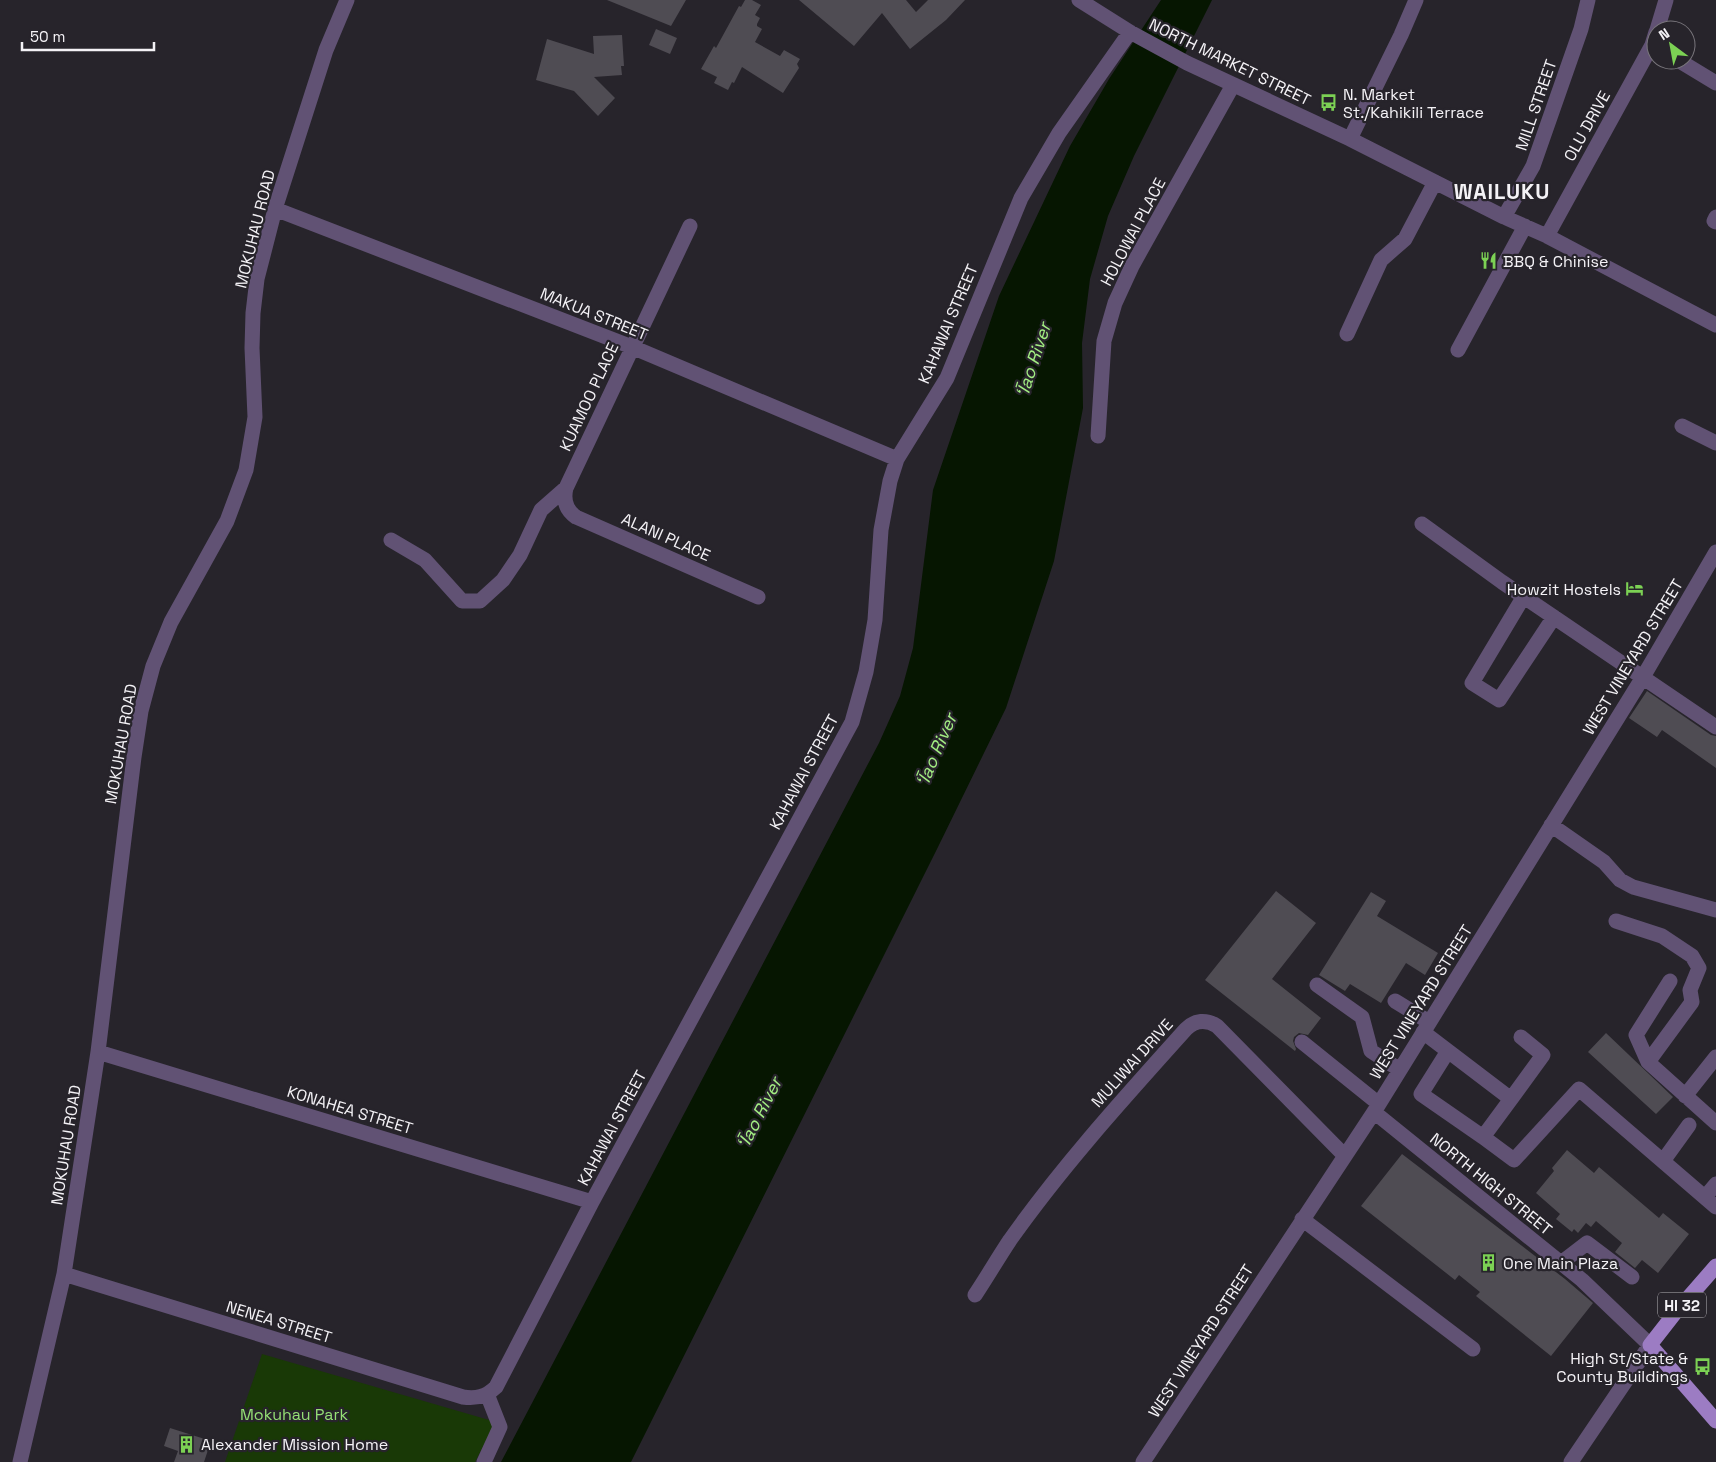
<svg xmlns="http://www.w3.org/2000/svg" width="1716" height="1462" viewBox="0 0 1716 1462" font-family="'Space Grotesk',sans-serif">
  <rect width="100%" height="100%" fill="#27242b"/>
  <path fill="#193906" d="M 262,1354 L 496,1422 L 475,1462 L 225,1462 Z"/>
  <path fill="#061601" d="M 1161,0 L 1212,0 L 1134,156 L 1108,216 L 1090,279 L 1082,343 L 1083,408 L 1054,561 L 1006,708 L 938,847 L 631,1462 L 501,1462 L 879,743 L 900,696 L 913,648 L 933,490 L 999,296 L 1070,146 L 1109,79 Z"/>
  <path fill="#4f4c53" d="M 607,0 L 686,0 L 671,26 Z
    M 745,0 L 752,0 L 761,5 L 755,15 L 760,18 L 757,24 L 757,26 L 762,29 L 755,42 L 780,56 L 784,50 L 800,59 L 797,64 L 799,68 L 783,93 L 742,67 L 734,83 L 732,82 L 728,90 L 714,83 L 717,77 L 701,69 L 714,46 L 716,48 L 739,6 L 741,7 Z
    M 799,0 L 906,0 L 916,12 L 928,0 L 965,0 L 946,20 L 910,49 L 882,13 L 854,46 Z
    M 656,29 L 677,38 L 670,54 L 649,45 Z
    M 622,35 L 624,66 L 621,66 L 622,75 L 594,77 L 615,98 L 598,116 L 574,91 L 536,80 L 547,39 L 594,54 L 593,36 Z
    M 1647,691 L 1711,735 L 1716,736 L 1716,768 L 1662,730 L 1657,737 L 1629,718 Z
    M 1276,891 L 1316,923 L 1272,979 L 1321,1018 L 1308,1035 L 1299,1033 L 1294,1037 L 1293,1041 L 1296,1049 L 1295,1051 L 1205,980 Z
    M 1371,892 L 1386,901 L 1377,916 L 1438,953 L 1425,975 L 1406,963 L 1381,1003 L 1350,984 L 1345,991 L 1319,975 Z
    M 1606,1033 L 1673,1097 L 1656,1114 L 1588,1052 Z
    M 1567,1150 L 1594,1173 L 1599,1167 L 1659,1218 L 1663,1213 L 1689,1234 L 1658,1273 L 1642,1260 L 1635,1268 L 1615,1252 L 1622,1243 L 1596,1221 L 1591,1227 L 1586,1223 L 1578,1233 L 1574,1229 L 1572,1232 L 1556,1219 L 1560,1214 L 1536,1193 L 1554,1171 L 1552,1168 Z
    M 1402,1154 L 1565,1279 L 1593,1303 L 1551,1356 L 1476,1296 L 1480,1292 L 1459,1275 L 1455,1280 L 1361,1206 Z
    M 170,1428 L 211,1441 L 204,1462 L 174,1462 L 178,1451 L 164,1446 Z"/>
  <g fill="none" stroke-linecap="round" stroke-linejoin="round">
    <path stroke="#615274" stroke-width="15" d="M 1079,0 L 1130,32 L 1187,63 L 1350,139 L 1504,217 L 1547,236 L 1716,325
      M 1657,30 L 1666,0
      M 1678,60 L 1716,83
      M 1350,139 L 1401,35 L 1416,0
      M 275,209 L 632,347 L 897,459
      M 1504,217 L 1533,166 L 1581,29 L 1588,0
      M 1716,217 L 1714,221 L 1716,222
      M 690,226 L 566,488 C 563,500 566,510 576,517 L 758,597
      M 1547,236 L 1652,45 L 1656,32
      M 1347,334 L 1381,260 L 1405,239 L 1435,182
      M 1458,350 L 1525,226
      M 1682,426 L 1716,443
      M 1098,436 L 1104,341 L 1115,303 L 1132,266 L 1233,85
      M 1422,524 L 1502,582 L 1716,727
      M 391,540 L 425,560 L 462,601 L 480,601 L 503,580 L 520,555 L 541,510 L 566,488
      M 1524,596 L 1472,683 L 1499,700 L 1554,617
      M 1551,825 L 1604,862 L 1620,880 L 1633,887 L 1716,910
      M 1616,921 L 1662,936 L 1692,956 L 1699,968 L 1690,990 L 1692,1002 L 1648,1062
      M 1670,981 L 1636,1035 L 1648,1062 L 1716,1123
      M 1317,985 L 1362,1017 L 1371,1051 L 1400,1070
      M 1395,1001 L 1429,1022
      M 1423,1032 L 1511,1099 L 1483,1137 L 1421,1094 L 1448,1051
      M 1302,1042 L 1379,1104
      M 98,1052 L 592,1202
      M 1685,1096 L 1716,1057
      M 1511,1099 L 1543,1055 L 1521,1037
      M 1374,1112 L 1582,1280 L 1650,1345 L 1571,1462
      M 1483,1137 L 1514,1160 L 1579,1089 L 1716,1207
      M 1663,1161 L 1689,1125
      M 1705,1197 L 1716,1184
      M 1302,1219 L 1473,1349
      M 1561,1263 L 1587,1243 L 1632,1277
      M 64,1274 L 463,1397 C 476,1399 486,1397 496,1387 L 592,1202 L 852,722 L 866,672 L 875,620 L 881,530 L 890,481 L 897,459 L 947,378 L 1021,198 L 1059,133 L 1130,32
      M 975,1295 C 987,1277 998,1258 1010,1240 C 1063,1165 1125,1097 1186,1029 C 1195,1020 1206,1019 1217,1026 L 1344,1155
      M 20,1462 L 64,1274 L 98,1052 L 134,757 L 141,711 L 153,666 L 171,622 L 227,521 L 246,470 L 255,417 L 252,348 L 253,313 L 257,279 L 275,209 L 326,50 L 347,0
      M 484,1462 L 500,1427 L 487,1394
      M 1143,1462 L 1374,1112 L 1643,677 L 1716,552"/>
    <path stroke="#9c7cc3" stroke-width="15" d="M 1716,1266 L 1675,1313 L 1650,1345 L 1716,1421"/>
  </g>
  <defs>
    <symbol id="bus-bare" viewBox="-9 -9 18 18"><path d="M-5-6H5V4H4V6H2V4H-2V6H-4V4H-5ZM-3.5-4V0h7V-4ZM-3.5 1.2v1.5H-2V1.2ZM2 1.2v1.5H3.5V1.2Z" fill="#7cd154" stroke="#27242b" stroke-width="2.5" paint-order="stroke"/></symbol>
    <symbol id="restaurant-bare" viewBox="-9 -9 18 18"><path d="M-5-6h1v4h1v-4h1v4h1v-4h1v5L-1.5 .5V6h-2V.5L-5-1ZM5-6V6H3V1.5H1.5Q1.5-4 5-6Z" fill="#7cd154" stroke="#27242b" stroke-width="2.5" paint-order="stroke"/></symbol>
    <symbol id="hotel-bare" viewBox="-9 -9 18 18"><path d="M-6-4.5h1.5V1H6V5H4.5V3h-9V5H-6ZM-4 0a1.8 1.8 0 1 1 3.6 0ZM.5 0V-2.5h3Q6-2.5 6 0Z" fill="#7cd154" stroke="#27242b" stroke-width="2.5" paint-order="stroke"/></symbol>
    <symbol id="building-bare" viewBox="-9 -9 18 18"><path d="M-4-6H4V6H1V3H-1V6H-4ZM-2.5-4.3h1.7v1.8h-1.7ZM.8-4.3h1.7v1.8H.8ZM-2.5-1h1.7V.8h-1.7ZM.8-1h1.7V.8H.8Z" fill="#7cd154" stroke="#27242b" stroke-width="2.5" paint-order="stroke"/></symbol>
  </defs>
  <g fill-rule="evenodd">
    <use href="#bus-bare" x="1316" y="90" width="25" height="25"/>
    <use href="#restaurant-bare" x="1476" y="248" width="25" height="25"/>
    <use href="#hotel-bare" x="1622" y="576" width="25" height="25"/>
    <use href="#building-bare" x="1476" y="1250" width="25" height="25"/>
    <use href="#bus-bare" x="1690" y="1354" width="25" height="25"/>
    <use href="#building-bare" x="174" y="1432" width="25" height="25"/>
  </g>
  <g text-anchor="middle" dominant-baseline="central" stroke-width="4.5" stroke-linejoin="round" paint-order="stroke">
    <rect fill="#27242b" stroke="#b6b4b9" stroke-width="1" x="1658" y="1292.5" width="48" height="25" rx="4"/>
    <g font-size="15" font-weight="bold" fill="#f4f2f6">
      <text x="1682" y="1305">HI 32</text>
    </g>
    <g font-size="16" fill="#f4f2f6" stroke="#27242b">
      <text transform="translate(1230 62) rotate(26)">NORTH MARKET STREET</text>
      <text transform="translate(1536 105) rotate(-71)">MILL STREET</text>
      <text transform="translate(1587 126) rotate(-61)">OLU DRIVE</text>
      <text transform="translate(255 229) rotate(-76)">MOKUHAU ROAD</text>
      <text transform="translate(1133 232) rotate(-62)">HOLOWAI PLACE</text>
      <text transform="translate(594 314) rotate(22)">MAKUA STREET</text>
      <text transform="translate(948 324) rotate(-67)">KAHAWAI STREET</text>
      <text transform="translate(589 397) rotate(-65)">KUAMOO PLACE</text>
      <text transform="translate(666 537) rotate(24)">ALANI PLACE</text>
      <text transform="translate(1633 657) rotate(-59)">WEST VINEYARD STREET</text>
      <text transform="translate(121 744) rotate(-80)">MOKUHAU ROAD</text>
      <text transform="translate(804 772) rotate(-62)">KAHAWAI STREET</text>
      <text transform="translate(1421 1002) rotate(-58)">WEST VINEYARD STREET</text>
      <text transform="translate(1132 1063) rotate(-48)">MULIWAI DRIVE</text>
      <text transform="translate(350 1110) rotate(17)">KONAHEA STREET</text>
      <text transform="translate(612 1128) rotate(-62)">KAHAWAI STREET</text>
      <text transform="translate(66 1145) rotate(-81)">MOKUHAU ROAD</text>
      <text transform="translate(1491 1184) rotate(39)">NORTH HIGH STREET</text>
      <text transform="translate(279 1322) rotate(17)">NENEA STREET</text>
      <text transform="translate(1201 1341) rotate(-57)">WEST VINEYARD STREET</text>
    </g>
    <g font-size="16" fill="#f4f2f6" stroke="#27242b" text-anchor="start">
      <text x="1343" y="94">N. Market<tspan x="1343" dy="18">St./Kahikili Terrace</tspan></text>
      <text x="1503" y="261">BBQ &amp; Chinise</text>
      <text x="1621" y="589" text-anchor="end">Howzit Hostels</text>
      <text x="1503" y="1263">One Main Plaza</text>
      <text x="1688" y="1358" text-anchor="end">High St/State &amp;<tspan x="1688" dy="18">County Buildings</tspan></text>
      <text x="201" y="1444">Alexander Mission Home</text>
    </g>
    <g font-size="16" fill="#95df75" stroke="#27242b">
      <text x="294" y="1414">Mokuhau Park</text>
    </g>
    <g font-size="18" font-style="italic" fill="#a3ee83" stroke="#27242b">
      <text transform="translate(1033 360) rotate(-72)">ʻĪao River</text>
      <text transform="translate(936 750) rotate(-67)">ʻĪao River</text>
      <text transform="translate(759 1113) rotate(-63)">ʻĪao River</text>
    </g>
    <g font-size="21" font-weight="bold" letter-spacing="1" fill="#f4f2f6" stroke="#27242b">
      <text x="1502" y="191">WAILUKU</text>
    </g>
  </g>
  <g transform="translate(1671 45) rotate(328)"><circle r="24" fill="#27242b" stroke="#79767c"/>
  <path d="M0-4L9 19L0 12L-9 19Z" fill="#7cd154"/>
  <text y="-8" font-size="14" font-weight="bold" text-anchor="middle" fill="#f4f2f6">N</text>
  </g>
  <path d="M22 42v8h132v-8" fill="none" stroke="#f4f2f6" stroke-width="2.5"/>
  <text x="30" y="42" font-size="15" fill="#f4f2f6" stroke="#27242b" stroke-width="4" paint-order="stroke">50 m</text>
</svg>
